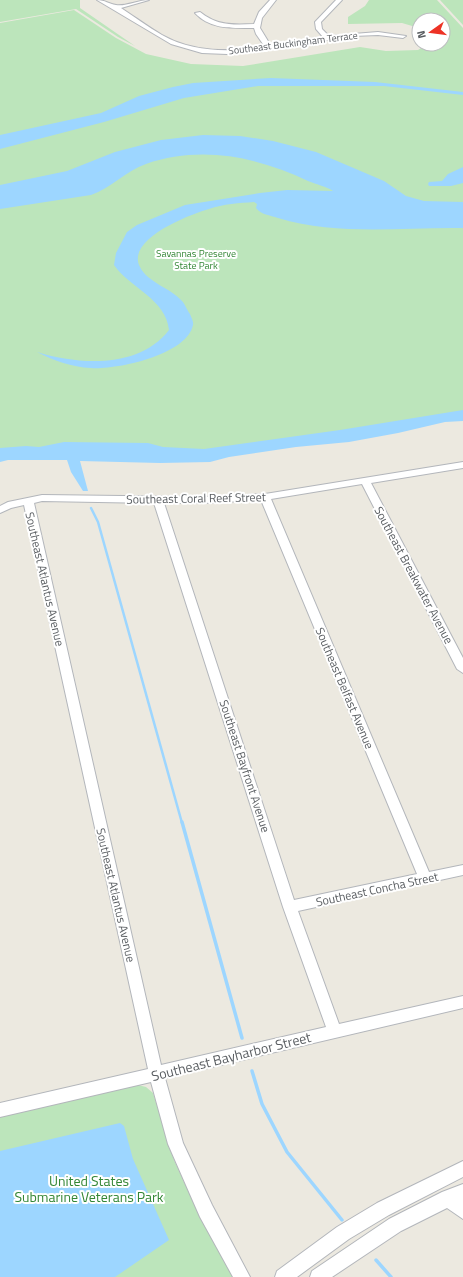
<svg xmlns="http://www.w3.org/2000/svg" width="463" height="1277" viewBox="0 0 463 1277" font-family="'Titillium Web',sans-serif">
  <rect width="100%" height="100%" fill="#ece9e0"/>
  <path fill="#bce5bb" d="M 0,0 L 80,0 L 80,8 L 135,46 L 118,37 L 76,9 L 0,22 Z
    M 369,0 L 437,0 L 463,28 L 463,416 L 245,450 L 0,452 L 0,23 L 74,10 L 116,38 L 146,54 L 191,64 L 243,66 L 360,47 L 386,51 L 418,50 L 428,44 L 443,44 L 443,20 L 419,20 L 419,28 L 402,23 L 348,24 L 348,17 L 365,6 Z
    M 440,0 L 463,0 L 463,25 Z
    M 138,1085 L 146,1087 L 153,1093 L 174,1160 L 194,1204 L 238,1277 L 0,1277 L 0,1117 Z"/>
  <path fill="#9dd6ff" d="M 271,78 L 375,82 L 463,92 L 463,95 L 384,86 L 258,86 L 184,98 L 104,122 L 0,149 L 0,135 L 101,113 L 139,96 L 173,87 L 193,83 Z
    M 203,135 L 240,136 L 273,141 L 316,152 L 384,181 L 406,196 L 424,201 L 463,202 L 463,228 C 401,227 338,236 278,218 C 270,215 261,215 256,208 L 257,204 L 254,202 C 240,203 223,204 209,209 C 191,214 125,239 140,267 C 148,283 171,288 182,301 C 185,304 187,310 190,314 C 191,317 194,322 193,325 C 187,355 116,370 91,368 C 71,367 55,361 37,352 C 79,365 139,369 169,330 C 166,299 130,288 114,265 L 116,253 L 127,232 L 137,225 L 185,205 L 260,193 L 287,190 L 333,191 C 326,186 317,185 308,181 C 258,157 201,145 146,164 C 126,171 111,188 91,195 L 0,209 L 0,185 L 67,171 L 115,152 L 161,140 Z
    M 463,167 L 463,183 L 451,186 L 429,186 L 428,184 L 429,182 L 442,181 L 448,174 Z
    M 463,410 L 463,421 L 445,422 L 398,433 L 349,442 L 296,447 L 229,457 L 210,462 L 160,463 L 80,461 L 88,491 L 83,491 L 71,472 L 67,460 L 8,460 L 0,462 L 0,448 L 26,446 L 39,447 L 64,442 L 148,443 L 163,447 L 204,449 L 340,430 Z
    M 120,1123 L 124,1126 L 133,1159 L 169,1240 L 115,1277 L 0,1277 L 0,1151 Z"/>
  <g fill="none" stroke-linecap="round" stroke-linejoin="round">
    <path stroke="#9dd6ff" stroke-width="2.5" d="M 91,508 L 98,522 L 182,823"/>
    <path stroke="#9dd6ff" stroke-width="3.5" d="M 182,822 L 242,1038
      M 252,1071 L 262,1104 L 287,1152 L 342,1220
      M 376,1260 L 391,1277"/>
    <defs>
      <path id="minor" d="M 97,0 C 105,0 109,4 116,5 C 124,7 139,0 149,0 L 121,8 C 135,17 148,27 162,35 C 194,53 230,52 265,47 L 256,34 L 254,28 C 233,28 211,30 195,13 L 200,12 C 217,26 234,25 254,24 L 259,12 L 270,0 L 276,0 L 262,18 L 260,28 L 271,46 L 323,37 L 316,29 L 315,22 L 336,0 L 342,0 L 321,22 L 322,29 L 329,36 L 378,32 L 406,36 L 403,38 L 378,35 L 353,36 L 252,52 L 227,54 L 202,53 L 171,44 Z
        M 463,462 L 463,468 L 371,483 L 463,658 L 463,673 L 457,669 L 362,484 L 271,499 L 429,872 L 463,865 L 463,875 L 298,911 L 339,1024 L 463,996 L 463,1008 L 165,1078 L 183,1143 L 212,1205 L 250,1277 L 233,1277 L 200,1217 L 168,1144 L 151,1082 L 0,1117 L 0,1103 L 148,1069 L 24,505 L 11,508 L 0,513 L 0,506 L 8,502 L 42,495 L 203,497 L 265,494 ZM 261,500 L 417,874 L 294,900 L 164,503 L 203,503 ZM 42,501 L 154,503 L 283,907 L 326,1027 L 161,1065 L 34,503 Z
        M 463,1161 L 463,1177 L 389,1215 L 349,1239 L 297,1277 L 275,1277 L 277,1271 L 337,1227 L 377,1203 Z
        M 463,1184 L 463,1219 L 447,1208 L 401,1231 L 332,1277 L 310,1277 L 312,1271 L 389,1219 L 442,1192 Z"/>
    </defs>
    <use href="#minor" stroke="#b3b6bb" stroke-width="2"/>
    <use href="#minor" fill="#fff" fill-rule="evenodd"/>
  </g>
  <g text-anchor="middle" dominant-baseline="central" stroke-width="4" stroke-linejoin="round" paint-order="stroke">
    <g font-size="10" fill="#595d61" stroke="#fff">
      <text transform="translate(293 43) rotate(-7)">Southeast Buckingham Terrace</text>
    </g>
    <g font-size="10" fill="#338635" stroke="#fff">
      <text x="196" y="253">Savannas Preserve<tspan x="196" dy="12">State Park</tspan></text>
    </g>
    <g font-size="12" fill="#595d61" stroke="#fff">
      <text transform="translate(196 498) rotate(-1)">Southeast Coral Reef Street</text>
      <text transform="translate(414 575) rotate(62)">Southeast Breakwater Avenue</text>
      <text transform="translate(45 579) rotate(77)">Southeast Atlantus Avenue</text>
      <text transform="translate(345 688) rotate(67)">Southeast Belfast Avenue</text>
      <text transform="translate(245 766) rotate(72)">Southeast Bayfront Avenue</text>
      <text transform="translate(377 889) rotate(-12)">Southeast Concha Street</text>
      <text transform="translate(116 895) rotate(77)">Southeast Atlantus Avenue</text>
    </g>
    <g font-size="14" fill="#595d61" stroke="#fff">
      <text transform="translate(231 1056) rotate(-14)">Southeast Bayharbor Street</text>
    </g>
    <g font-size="14" fill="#338635" stroke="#fff">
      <text x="89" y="1180">United States<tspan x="89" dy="16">Submarine Veterans Park</tspan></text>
    </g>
  </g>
  <g transform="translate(431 32) rotate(256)"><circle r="19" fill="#ffffff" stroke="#bdbec0"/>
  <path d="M0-3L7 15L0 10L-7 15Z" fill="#ed3225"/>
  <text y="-6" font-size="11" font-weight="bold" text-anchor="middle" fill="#595d61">N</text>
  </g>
</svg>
